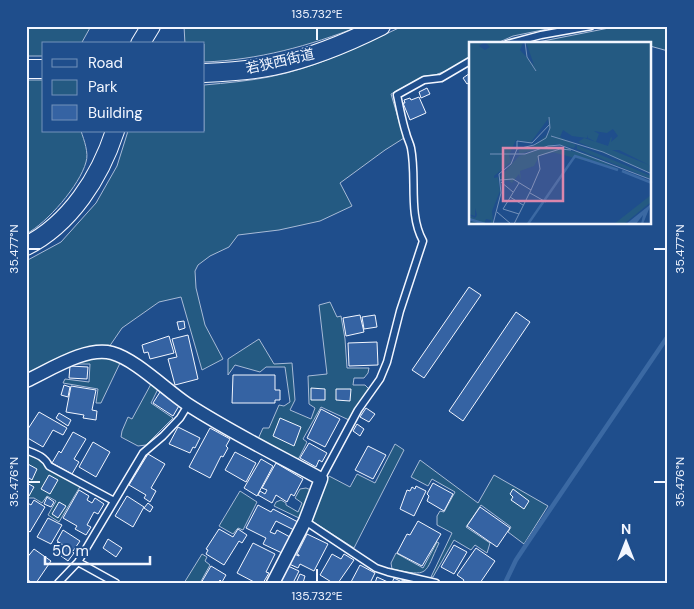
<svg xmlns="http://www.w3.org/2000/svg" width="694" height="609" viewBox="0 0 694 609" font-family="'DM Sans','Noto Sans JP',sans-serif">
  <rect width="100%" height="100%" fill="#1f4e8c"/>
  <path fill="#245a82" stroke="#a8bbd7" d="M 26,26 L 91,26 L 81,44 L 44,44 L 44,56 L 26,56 Z
    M 184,26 L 360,26 C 309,46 258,60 204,62 L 204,44 L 185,44 Z
    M 403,26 L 562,26 L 513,36 L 495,44 L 470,44 L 470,57 L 451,69 L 435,75 L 424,76 L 391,94 L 404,138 L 385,150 L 340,183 L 352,206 L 320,221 L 279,230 L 238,235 L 229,247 L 210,256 L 198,265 L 195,271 L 196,288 L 205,325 L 223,359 L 202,370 L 181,297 L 159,302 L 122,328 L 109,347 L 26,377 L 26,261 L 61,242 L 96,203 L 117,166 L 128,131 L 204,131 L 204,85 C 226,83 248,81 269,77 C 316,68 360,46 403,26 Z
    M 619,26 L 668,26 L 668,51 L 650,46 L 650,44 L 618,42 C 612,45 605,44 599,43 C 575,40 552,44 528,44 Z
    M 26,80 L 44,80 L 44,131 L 81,131 C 84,140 89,153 86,162 C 80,185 47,223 26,234 Z
    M 330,302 L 337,317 L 341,316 L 345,339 L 347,368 L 369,368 L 368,373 L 364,378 L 354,378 L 353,385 L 365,385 L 369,389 L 349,420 L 321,407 L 303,439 L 307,442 L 298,460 L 258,439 L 263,428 L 269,428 L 279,405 L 284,406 L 290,402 L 285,367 L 266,367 L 260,372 L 235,365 L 228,375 L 228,359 L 259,339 L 274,364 L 292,363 L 295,400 L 290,410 L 311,419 L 315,408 L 309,404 L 308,376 L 327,374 L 319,305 Z
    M 102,355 L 121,361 L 101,403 L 96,403 L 98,389 L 63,383 L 65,379 L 89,382 L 90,364 L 73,364 Z
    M 151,384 L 158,389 L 151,403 L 173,418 L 146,445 L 138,446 L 121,437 L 122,431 L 128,417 L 132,419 Z
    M 395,444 L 404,450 L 354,548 L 312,521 L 312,514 L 329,476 L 350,487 L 357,474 L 375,483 Z
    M 26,454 L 38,458 L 81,485 L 59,522 L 48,515 L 56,501 L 47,496 L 42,503 L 34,498 L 26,498 Z
    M 420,460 L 478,503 L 494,475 L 548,506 L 524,544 L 508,532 L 511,527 L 481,505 L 466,527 L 490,543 L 487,553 L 475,545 L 471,550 L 454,540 L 433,577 L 431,577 L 452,533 L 437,525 L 437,516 L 440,511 L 444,512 L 455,492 L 432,479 L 428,486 L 411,477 Z
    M 306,488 L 311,490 L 299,518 L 274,506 L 276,502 L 281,500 L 286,503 L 286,505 L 298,512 L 302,503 L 295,498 L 300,489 Z
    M 240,491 L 257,502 L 243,530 L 238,528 L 233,534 L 219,526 Z
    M 437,542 L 439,543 C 424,575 430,577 392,569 L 391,563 L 396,553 L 423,568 Z
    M 202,554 L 207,557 L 205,561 L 210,565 L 200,583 L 184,583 Z"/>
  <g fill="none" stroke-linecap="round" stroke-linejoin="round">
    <path stroke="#3b69a3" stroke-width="4.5" d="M 505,583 L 516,560 L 528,542 L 668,336"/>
  </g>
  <path fill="#3563a3" stroke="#f2f6ff" d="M 470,73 L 470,82 L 467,84 L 463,78 Z
    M 427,88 L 430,94 L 421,98 L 419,92 Z
    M 419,97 L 426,113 L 410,120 L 403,103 L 405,103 L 404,100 L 410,98 L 411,100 Z
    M 469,287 L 481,295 L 424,378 L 412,370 Z
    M 516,312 L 530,322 L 463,421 L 449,411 Z
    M 360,315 L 364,332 L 346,336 L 343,318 Z
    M 375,315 L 377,327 L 364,329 L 362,317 Z
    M 184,321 L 185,328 L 179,330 L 177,322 Z
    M 188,335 L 198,379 L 175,385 L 168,359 L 177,357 L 172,339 Z
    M 169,336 L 174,353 L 150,359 L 148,352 L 144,353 L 142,345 Z
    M 377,342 L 378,365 L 349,366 L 348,343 Z
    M 70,366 L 88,367 L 87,379 L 69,378 Z
    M 233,375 L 275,375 L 275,390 L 280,390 L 280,400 L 275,400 L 275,403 L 232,403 Z
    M 64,385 L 70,387 L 68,397 L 61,395 Z
    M 71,386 L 96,390 L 92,410 L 97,411 L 96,420 L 83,418 L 84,415 L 66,412 Z
    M 311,388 L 325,389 L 325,400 L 311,400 Z
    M 336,389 L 351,389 L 350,401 L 336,400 Z
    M 160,392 L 180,404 L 173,416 L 153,403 Z
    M 366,408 L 375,414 L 369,422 L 360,417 Z
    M 321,409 L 340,419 L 325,447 L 307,438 Z
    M 39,412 L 67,428 L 63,435 L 53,430 L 43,447 L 26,437 L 26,432 Z
    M 59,413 L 71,420 L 68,426 L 56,418 Z
    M 280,418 L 301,427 L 294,446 L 273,436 Z
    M 357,424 L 364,429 L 360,436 L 353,431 Z
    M 178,427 L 200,438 L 195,448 L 193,447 L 190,453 L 169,444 Z
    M 210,428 L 230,439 L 226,446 L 228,448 L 223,457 L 221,456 L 210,478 L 189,467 Z
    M 73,432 L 86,439 L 74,459 L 79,462 L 72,474 L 52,463 L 59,451 L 61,453 Z
    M 93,442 L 110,452 L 96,477 L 79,467 Z
    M 309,443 L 327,453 L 322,462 L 319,460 L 316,467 L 300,458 Z
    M 368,446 L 386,455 L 373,479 L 355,470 Z
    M 235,452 L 256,463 L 246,482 L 225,470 Z
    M 148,454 L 165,464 L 151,488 L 156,491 L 150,502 L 144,498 L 146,495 L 129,485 Z
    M 261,459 L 273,466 L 257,496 L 244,488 Z
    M 26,463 L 37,469 L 32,480 L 29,478 L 27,483 L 34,487 L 29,496 L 26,495 Z
    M 276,463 L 303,479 L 294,496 L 291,494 L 287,502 L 276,495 L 272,503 L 258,495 L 260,491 L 265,494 L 267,490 L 262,488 Z
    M 49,475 L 58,480 L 50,494 L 41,489 Z
    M 433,483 L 453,494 L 444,511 L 427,501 L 429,496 L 427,494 Z
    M 416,486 L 426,491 L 414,516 L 400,509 L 407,490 L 410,491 L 412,487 L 415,489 Z
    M 513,489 L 529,501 L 524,509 L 511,500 L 513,497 L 510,494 Z
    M 79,490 L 89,496 L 87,500 L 92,503 L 95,498 L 104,504 L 98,514 L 94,512 L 87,525 L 91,527 L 86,535 L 75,529 L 77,526 L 63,518 Z
    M 127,496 L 144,507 L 133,527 L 115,516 Z
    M 47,497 L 54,502 L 51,507 L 44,504 Z
    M 34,500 L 45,507 L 30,532 L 26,529 L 26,502 L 31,505 Z
    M 59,502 L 66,506 L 58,518 L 52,514 Z
    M 148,503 L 153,507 L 150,512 L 144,508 Z
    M 258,505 L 271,512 L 273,509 L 298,522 L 294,530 L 276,521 L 270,532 L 275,534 L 277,530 L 290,537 L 282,553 L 263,544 L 266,538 L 246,528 Z
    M 480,507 L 510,528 L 497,547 L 467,526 Z
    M 48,518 L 62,525 L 51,544 L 37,537 Z
    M 418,521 L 441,534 L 422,566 L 397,553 L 407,534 L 410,535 Z
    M 219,529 L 233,537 L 238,529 L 247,535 L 242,543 L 239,541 L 224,565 L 206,554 L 208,550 L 206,549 Z
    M 63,530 L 80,541 L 73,551 L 57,541 Z
    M 307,534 L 328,544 L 314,571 L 300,564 L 298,568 L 287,563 L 292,553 L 299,556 L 299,555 L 297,554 Z
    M 108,539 L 122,548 L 116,557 L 103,548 Z
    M 58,542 L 74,553 L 68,561 L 57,553 L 58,551 L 54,549 Z
    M 253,543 L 275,554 L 266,572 L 269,573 L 263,583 L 256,583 L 237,573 Z
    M 454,545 L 467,552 L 454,574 L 441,567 Z
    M 476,548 L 495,561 L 480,583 L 462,583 L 464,580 L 457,575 Z
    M 34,549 L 51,561 L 36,583 L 32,583 L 26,578 L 26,559 Z
    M 332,554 L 341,559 L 344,554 L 354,560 L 338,583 L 333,583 L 320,575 Z
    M 360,565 L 375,573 L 370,583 L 351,582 Z
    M 211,566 L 226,575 L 222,582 L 220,580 L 218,583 L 201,583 Z
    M 288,566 L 299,571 L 293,583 L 280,583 Z
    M 300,574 L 305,576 L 303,583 L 296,583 Z
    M 377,577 L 390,583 L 375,583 Z
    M 394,578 L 402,582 L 402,580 L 415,583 L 392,583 Z"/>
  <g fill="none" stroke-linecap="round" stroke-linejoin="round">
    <defs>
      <path id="lane" d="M 507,44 L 541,35 L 591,26
        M 26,450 C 36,454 44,456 49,466 L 114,501
        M 321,479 L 358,410 L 380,379 L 387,362 L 400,311 L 423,241 C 408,214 417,178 411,148 C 410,143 407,138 406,133 C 402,121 400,108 397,95 L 424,80 L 441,78 L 470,61
        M 305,521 L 376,568 L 388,572 L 436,583
        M 78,562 L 116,583
        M 58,583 L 78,562 L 143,453 L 163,436 L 180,418 L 188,405"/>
      <path id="street" d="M 26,381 C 50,370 86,346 112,353 C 135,359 166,390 187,404 C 230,432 277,455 321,479 L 305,521 L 273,583"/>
      <path id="secondary" d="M 140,44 L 151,26
        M 26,69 L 44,69
        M 204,73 C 227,72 250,71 273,66 C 311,58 347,43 381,26
        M 26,246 C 70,224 100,177 115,131"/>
    </defs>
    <use href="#lane" stroke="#f2f6ff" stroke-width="9"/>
    <use href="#street" stroke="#f2f6ff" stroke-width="15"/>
    <use href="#secondary" stroke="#f2f6ff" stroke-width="20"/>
    <use href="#lane" stroke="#1f4e8c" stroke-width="6"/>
    <use href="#street" stroke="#1f4e8c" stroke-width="12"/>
    <use href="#secondary" stroke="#1f4e8c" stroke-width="18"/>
  </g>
  <path fill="none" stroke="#f2f6ff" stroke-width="2" d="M 317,28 L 317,40M 28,249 L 40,249M 654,249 L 666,249M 28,482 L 40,482M 654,482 L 666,482M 317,569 L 317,582"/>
  <g text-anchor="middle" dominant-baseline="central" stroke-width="4" stroke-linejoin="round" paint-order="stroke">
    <g font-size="14" fill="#f2f6ff" stroke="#1f4e8c">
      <text transform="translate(280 61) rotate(-13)">若狭西街道</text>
    </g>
  </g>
  <g transform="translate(469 42)">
    <rect width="182" height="182" fill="#1f4e8c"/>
    <path d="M 0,0 L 16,0 L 10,4 L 16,8 L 21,5 L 16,0 L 54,1 L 51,8 L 65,23 L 57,0 L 182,0 L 182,124 L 150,108 L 143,108 L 180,123 L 182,131 L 109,100 L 115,96 L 139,104 L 142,95 L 136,92 L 142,95 L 143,96 L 142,100 L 149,94 L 144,87 L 138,91 L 125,89 L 130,92 L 127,100 L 119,96 L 119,93 L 118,96 L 103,94 L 94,88 L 91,95 L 107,103 L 105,106 L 87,102 L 50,112 L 50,108 L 65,104 L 80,91 L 79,77 L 62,100 L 47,98 L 40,113 L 42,120 L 25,134 L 25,136 L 29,135 L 31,149 L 23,169 L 24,180 L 22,182 L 22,178 L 17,177 L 15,182 L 0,182 L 3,179 L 0,173 L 6,176 L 8,173 L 6,166 L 6,174 L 0,172 ZM 108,103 L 182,134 L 182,137 L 108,107 ZM 82,104 L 103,107 L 71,113 L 65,124 L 51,129 L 52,138 L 50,132 L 43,141 L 40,139 L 42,138 L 34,139 L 31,135 L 50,114 ZM 92,107 L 118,112 L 151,128 L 83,110 ZM 182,153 L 182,160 L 155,182 L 145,182 Z" fill="#245a82"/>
    <path d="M 182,162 L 174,182 L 172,182 L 174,173 L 167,182 L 157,182 Z" fill="#3b69a3"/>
    <path fill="none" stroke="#3b69a3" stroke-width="2.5" d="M 153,129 L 183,141M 0,177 L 16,182M 59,182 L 106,114 L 149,128"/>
    <path fill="none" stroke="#7391ba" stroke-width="1" d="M 56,0 L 58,15 L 67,29M 82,94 L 134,110 L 183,132M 48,107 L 48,99 L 63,101 L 81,82M 21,112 L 56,112 L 79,104 L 91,103 L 183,138M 31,138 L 44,137 L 62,148 L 45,182M 32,140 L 44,150M 62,148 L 71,127 L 69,114 L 91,107 L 102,108M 61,151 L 77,160M 41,155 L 54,163M 28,170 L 42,182M 50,172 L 34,167 L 50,141M 24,182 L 32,151 L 30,132 L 42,122 L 48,107 L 65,103 L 77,96 L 81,86 L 80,75"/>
    <path fill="#da87ad" fill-opacity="0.15" stroke="#da87ad" stroke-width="2.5" d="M 34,106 L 94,106 L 94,159 L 34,159 Z"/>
    <rect width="182" height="182" fill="none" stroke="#f2f6ff" stroke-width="2.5"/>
  </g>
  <rect width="694" height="609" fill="none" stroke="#1f4e8c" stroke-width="55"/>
  <rect x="42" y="42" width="162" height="90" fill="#1f4e8c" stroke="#7391ba"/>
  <rect x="52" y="59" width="25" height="8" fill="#1f4e8c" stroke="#7391ba"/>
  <text x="88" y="68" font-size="15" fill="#f2f6ff">Road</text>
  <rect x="52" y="80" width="25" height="15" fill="#245a82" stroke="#7391ba"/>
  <text x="88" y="92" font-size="15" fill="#f2f6ff">Park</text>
  <rect x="52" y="105" width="25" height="15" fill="#3563a3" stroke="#7391ba"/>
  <text x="88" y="118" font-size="15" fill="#f2f6ff">Building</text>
  <g transform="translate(626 542)" stroke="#1f4e8c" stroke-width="4" paint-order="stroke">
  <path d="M0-4L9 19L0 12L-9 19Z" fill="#f2f6ff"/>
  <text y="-8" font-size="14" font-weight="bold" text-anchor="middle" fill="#f2f6ff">N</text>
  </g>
  <path d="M45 556v8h105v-8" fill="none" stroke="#f2f6ff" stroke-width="2.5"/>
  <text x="52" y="556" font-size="15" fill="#f2f6ff" stroke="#1f4e8c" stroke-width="4" paint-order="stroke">50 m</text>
  <rect x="28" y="28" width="638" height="554" fill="none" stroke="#f2f6ff" stroke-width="2"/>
  <g font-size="12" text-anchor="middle" fill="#f2f6ff">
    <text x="317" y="18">135.732°E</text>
    <text transform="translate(14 249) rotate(-90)" y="4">35.477°N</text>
    <text transform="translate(680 249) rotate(-90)" y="4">35.477°N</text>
    <text transform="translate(14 482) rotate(-90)" y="4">35.476°N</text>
    <text transform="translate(680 482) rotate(-90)" y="4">35.476°N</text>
    <text x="317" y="600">135.732°E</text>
  </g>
</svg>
